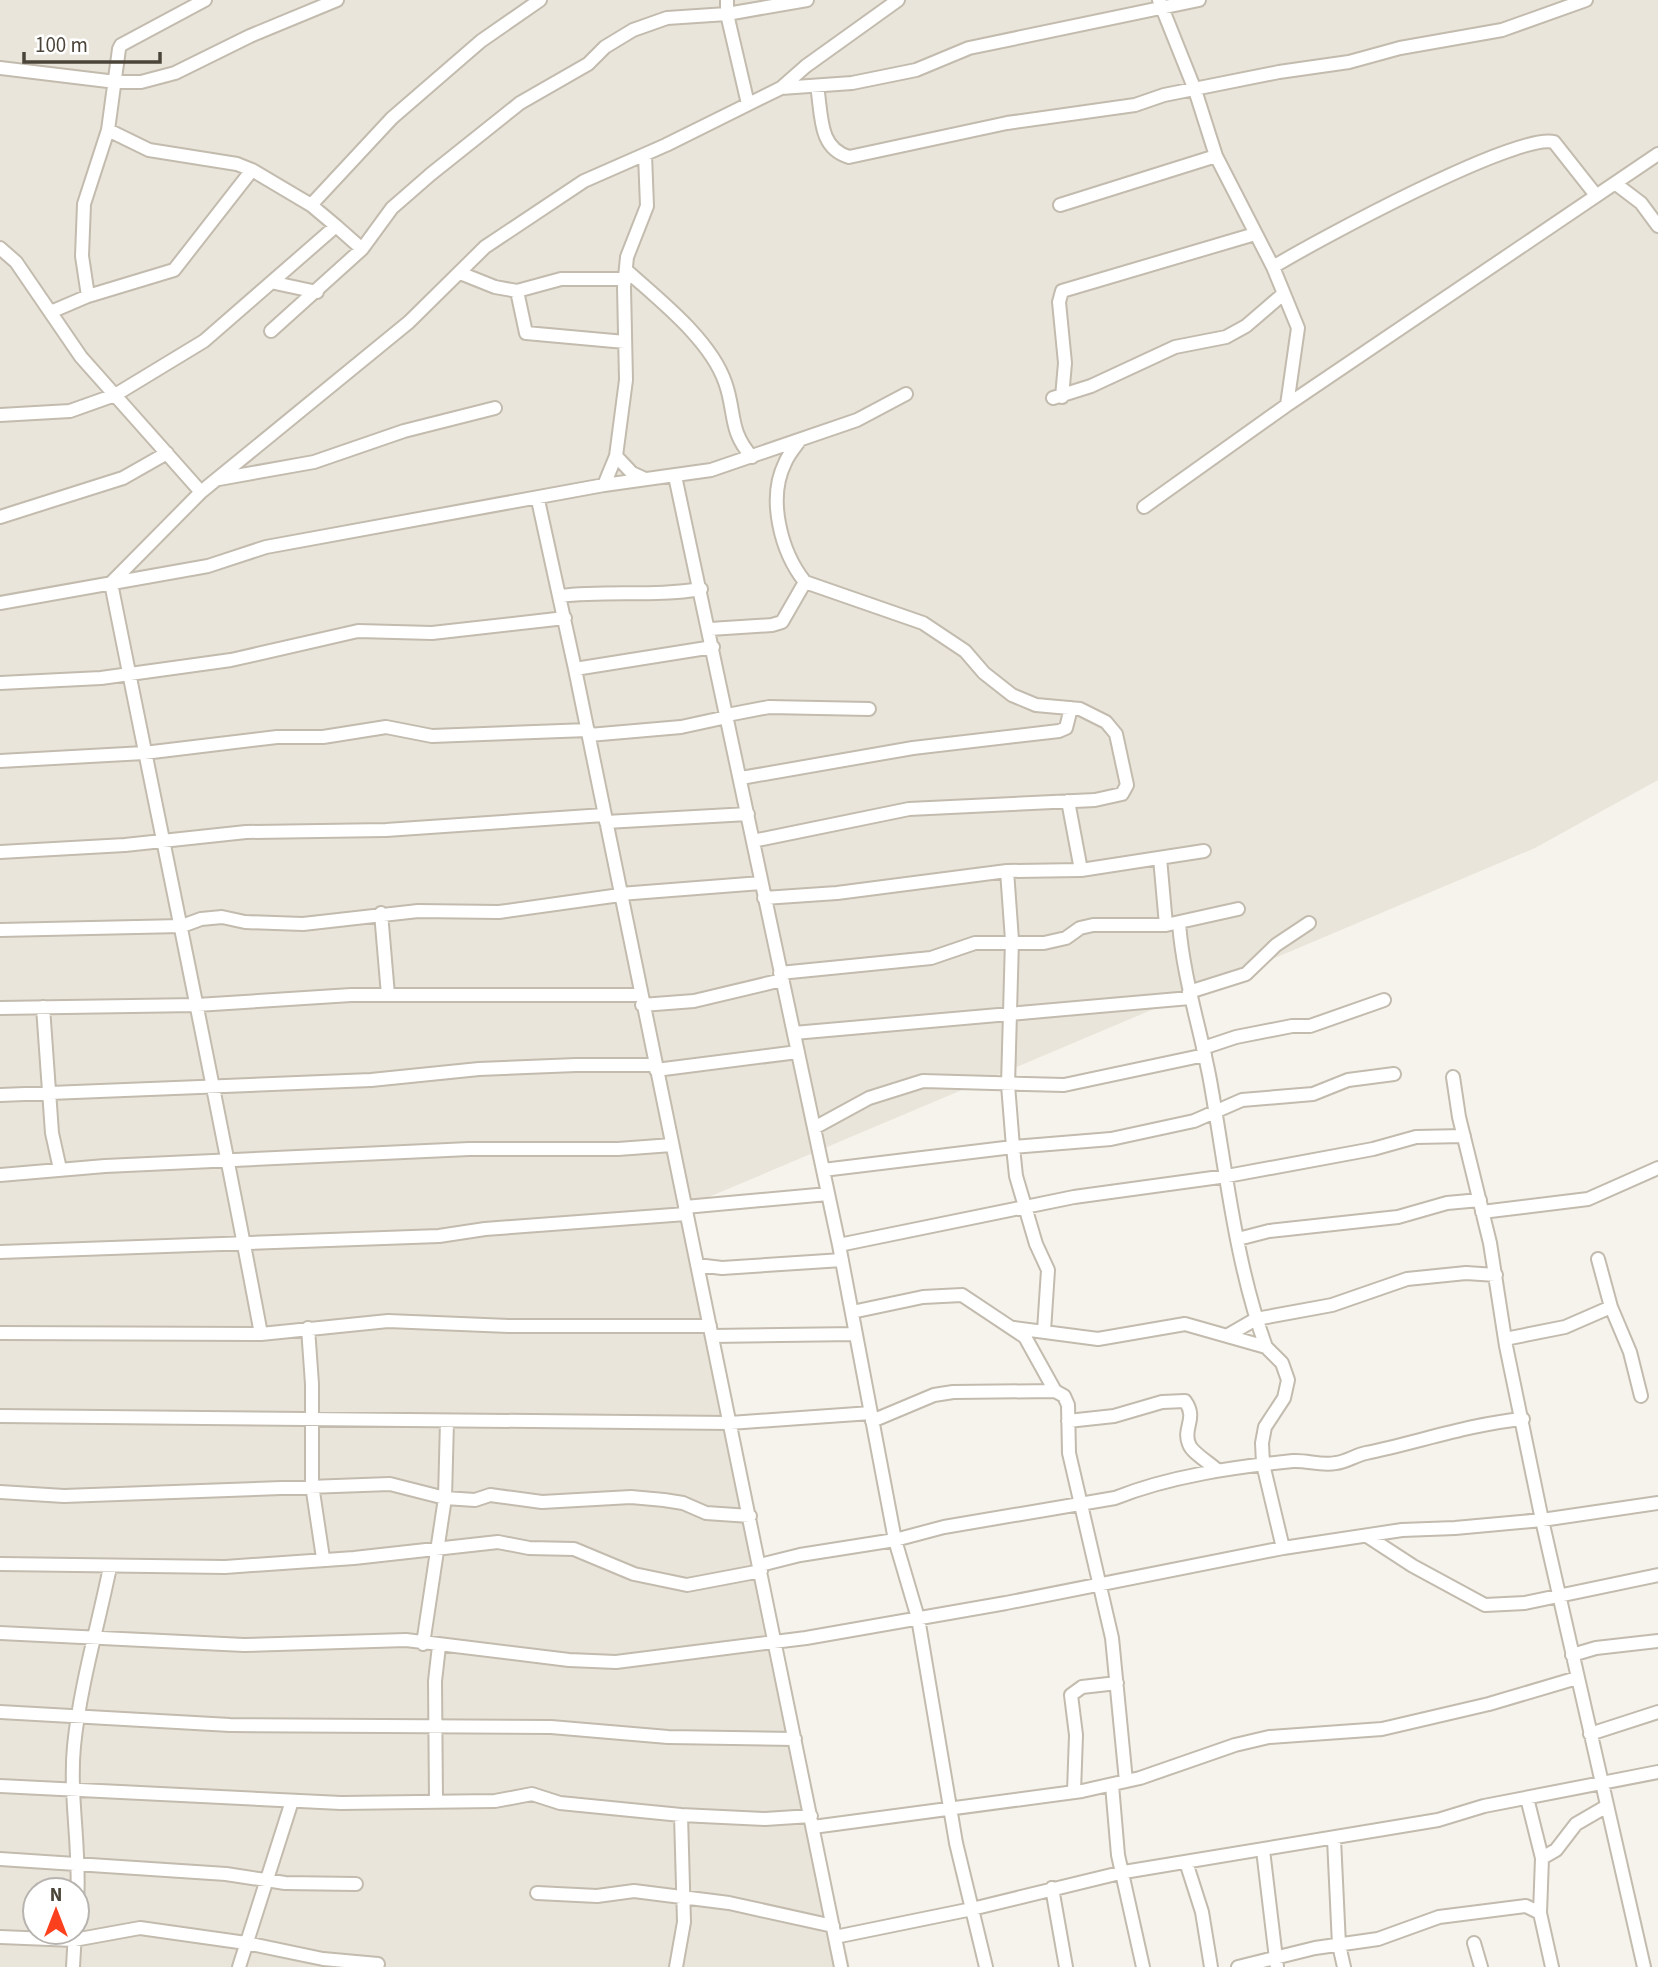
<svg xmlns="http://www.w3.org/2000/svg" width="1658" height="1967" viewBox="0 0 1658 1967" font-family="'Source Sans 3',sans-serif">
  <rect width="100%" height="100%" fill="#f6f3ec"/>
  <path fill="#eae5da" fill-rule="evenodd" d="M 0,0 L 1658,0 L 1658,780 L 1535,848 L 685,1207 L 776,1649 L 850,1967 L 0,1967 ZM 35,1890 L 77,1890 L 77,1932 L 35,1932 Z"/>
  <g fill="none" stroke-linecap="round" stroke-linejoin="round">
    <defs>
      <path id="minor" d="M 727,0 L 727,14 L 748,104
        M 1159,0 L 1195,90 L 1216,156 L 1273,267 L 1298,328 L 1287,405
        M 0,68 L 116,82 L 141,82 L 175,73 L 250,36 L 337,0
        M 817,86 C 822,115 818,148 849,157 L 1007,123 L 1135,105 L 1164,95 L 1279,72 L 1349,62 L 1400,48 L 1502,30 L 1586,0
        M 781,88 L 852,83 L 916,70 L 969,48 L 1199,0
        M 108,130 L 149,150 L 237,164 L 252,170 L 311,205 L 336,226
        M 1616,184 L 1641,203 L 1658,226
        M 311,205 L 392,118 L 481,41 L 540,0
        M 1060,205 L 1216,156
        M 0,248 L 16,262 L 81,357 L 201,492
        M 1273,267 C 1314,242 1517,132 1554,142 L 1595,194
        M 626,270 C 659,300 710,339 725,382 C 736,412 728,430 752,457
        M 460,273 L 495,287 L 517,291 L 561,279 L 625,279
        M 275,283 L 317,292
        M 517,291 L 526,333 L 625,342
        M 88,296 L 82,256 L 84,204 L 108,130 L 119,49 L 121,45 L 205,0
        M 53,311 L 88,296 L 174,270 L 252,170
        M 271,331 L 362,249 L 392,208 L 431,174 L 520,103 L 588,64 L 605,47 L 633,30 L 667,18 L 727,14 L 807,0
        M 1062,397 L 1065,363 L 1059,302 L 1062,291 L 1255,234
        M 1053,398 L 1091,386 L 1175,347 L 1226,337 L 1246,326 L 1282,295
        M 0,415 L 70,411 L 115,395 L 204,341 L 336,226 L 362,249
        M 616,456 L 632,473 L 645,479
        M 675,476 L 839,1245 L 895,1540 L 918,1618 L 956,1843 L 986,1967
        M 219,479 L 314,462 L 404,431 L 495,408
        M 604,485 L 616,456 L 626,380 L 624,287 L 627,257 L 647,206 L 645,155
        M 538,500 L 575,669 L 841,1967
        M 1144,507 L 1287,405 L 1658,154
        M 0,517 L 123,478 L 167,453
        M 111,583 C 161,834 214,1083 261,1334 L 388,1321 L 509,1326 L 710,1326
        M 111,583 L 201,492 L 409,322 L 485,247 L 584,181 L 666,145 L 781,88 L 806,66 L 898,0
        M 560,596 C 608,590 654,597 701,589
        M 0,603 L 208,566 L 266,547 L 604,485 L 711,470 L 857,420 L 906,394
        M 710,629 L 772,625 L 782,622 L 805,582
        M 575,669 L 713,647
        M 0,683 L 101,678 L 231,660 L 358,631 L 432,633 L 565,618
        M 727,715 L 769,707 L 869,709
        M 589,735 L 681,727 L 727,717
        M 0,761 L 144,753 L 277,737 L 323,737 L 386,727 L 432,736 L 588,730
        M 741,778 L 913,748 L 1059,731 L 1066,728 L 1071,708
        M 1068,801 L 1081,870
        M 606,822 L 748,814
        M 753,841 L 909,809 L 1095,800 L 1122,794 L 1127,785 L 1116,734 L 1106,722 L 1080,709 L 1036,705 L 1012,695 L 984,673 L 965,651 L 923,623 L 805,582 C 781,552 767,499 785,463 C 788,455 795,447 800,440
        M 0,852 L 125,845 L 246,832 L 386,830 L 604,815
        M 1160,858 L 1166,925
        M 1007,871 L 1012,940 L 1008,1085 L 1013,1147 L 1016,1176 L 1036,1244 L 1048,1270 L 1044,1331
        M 620,894 L 761,883
        M 764,898 L 837,893 L 1007,871 L 1081,870 L 1204,851
        M 381,913 L 388,995
        M 1179,923 C 1183,977 1200,1027 1210,1080 C 1226,1169 1235,1262 1266,1347
        M 0,930 L 182,926 L 201,919 L 222,917 L 245,922 L 303,924 L 418,911 L 499,912 L 620,895
        M 780,973 L 931,958 L 975,943 L 1044,943 L 1066,938 L 1080,928 L 1093,925 L 1166,925 L 1238,909
        M 1189,992 L 1246,974 L 1276,945 L 1309,923
        M 642,1005 L 694,1001 L 782,980
        M 43,1007 L 52,1133 L 60,1169
        M 0,1008 L 197,1005 L 351,995 L 640,995
        M 794,1033 L 1190,998
        M 1203,1048 L 1236,1037 L 1292,1026 L 1310,1026 L 1384,1000
        M 656,1070 L 798,1052
        M 1453,1077 L 1459,1117 L 1490,1243 L 1506,1346 L 1542,1520 L 1644,1967
        M 0,1095 L 371,1080 L 479,1069 L 576,1065 L 655,1065
        M 814,1128 L 869,1098 L 923,1081 L 1064,1085 L 1205,1055
        M 823,1170 L 1013,1147 L 1111,1139 L 1194,1121 L 1242,1100 L 1313,1094 L 1348,1080 L 1394,1074
        M 0,1175 L 105,1166 L 469,1149 L 618,1149 L 672,1145
        M 685,1207 L 828,1194
        M 1482,1212 L 1588,1199 L 1658,1168
        M 1238,1239 L 1269,1231 L 1398,1217 L 1447,1203 L 1480,1200
        M 839,1245 L 1074,1197 L 1227,1176 L 1373,1149 L 1416,1137 L 1464,1136
        M 0,1252 L 439,1236 L 485,1229 L 686,1214
        M 1598,1259 L 1611,1307 L 1630,1352 L 1641,1396
        M 697,1265 L 722,1268 L 842,1260
        M 852,1312 L 923,1297 L 962,1295 L 1025,1337 L 1055,1391 L 1064,1396 L 1068,1405 L 1069,1453 L 1112,1638 L 1126,1781
        M 308,1328 L 312,1384 L 312,1485 L 323,1558
        M 1014,1328 L 1098,1339 L 1185,1324 L 1266,1347 L 1282,1363 L 1288,1380 L 1284,1398 L 1265,1427 L 1262,1443 L 1263,1464 L 1283,1548
        M 0,1333 L 261,1334
        M 1230,1334 L 1256,1319 L 1332,1305 L 1407,1279 L 1466,1273 L 1496,1275
        M 712,1336 L 856,1334
        M 1505,1339 L 1565,1327 L 1611,1307
        M 0,1416 L 730,1423 L 871,1413
        M 872,1421 L 934,1395 L 953,1392 L 1055,1391
        M 1068,1421 L 1114,1416 L 1162,1402 L 1185,1401 C 1198,1419 1182,1428 1189,1444 C 1192,1453 1210,1463 1217,1470
        M 0,1492 L 64,1496 L 390,1484 L 445,1498 L 475,1500 L 490,1495 L 542,1502 L 631,1497 L 664,1500 L 683,1503 L 706,1513 L 750,1516
        M 1367,1536 L 1413,1566 L 1485,1605 L 1525,1603 L 1658,1575
        M 0,1564 L 225,1567 L 354,1558 L 498,1542 L 529,1548 L 574,1549 L 634,1574 L 687,1585 L 761,1571
        M 760,1565 L 800,1555 L 895,1540 L 944,1527 L 1115,1498 C 1170,1476 1234,1467 1293,1461 C 1307,1460 1321,1466 1336,1463 C 1346,1462 1356,1455 1366,1453 C 1419,1442 1470,1424 1523,1419
        M 0,1633 L 244,1645 L 406,1640 L 569,1660 L 616,1662 L 806,1638 L 1006,1603 L 1283,1548 L 1402,1530 L 1455,1528 L 1542,1520 L 1658,1503
        M 423,1644 L 445,1498 L 447,1421
        M 1572,1655 L 1596,1648 L 1658,1641
        M 0,1712 L 230,1725 L 551,1727 L 668,1737 L 795,1739
        M 1590,1734 L 1658,1712
        M 1112,1785 L 1118,1855 L 1143,1967
        M 0,1786 L 341,1803 L 495,1801 L 532,1794 L 560,1803 L 681,1815 L 765,1819 L 811,1816
        M 1074,1792 L 1076,1735 L 1071,1695 L 1082,1687 L 1117,1683
        M 1527,1798 L 1542,1858 L 1540,1913 L 1552,1967
        M 436,1802 L 435,1681 L 439,1646
        M 813,1827 L 1082,1791 L 1140,1778 L 1235,1745 L 1269,1737 L 1382,1729 L 1489,1704 L 1577,1678
        M 1334,1839 L 1339,1945 L 1344,1967
        M 1263,1850 L 1277,1967
        M 1542,1858 L 1556,1850 L 1576,1824 L 1607,1806
        M 0,1859 L 226,1874 L 285,1883 L 356,1884
        M 1186,1862 L 1202,1912 L 1211,1967
        M 1052,1888 L 1066,1967
        M 537,1893 L 597,1896 L 634,1891 L 729,1903 L 833,1926
        M 77,1903 C 81,1850 69,1798 74,1746 C 80,1686 98,1626 110,1567
        M 0,1937 L 74,1940 L 140,1928 L 246,1943 L 323,1959 L 378,1964
        M 835,1937 L 972,1909 L 1124,1872 L 1438,1820 L 1484,1806 L 1658,1772
        M 1474,1943 L 1481,1967
        M 73,1967 L 75,1932
        M 239,1967 L 292,1801
        M 676,1967 L 684,1922 L 681,1815
        M 1238,1967 L 1315,1948 L 1378,1939 L 1439,1917 L 1526,1906 L 1540,1913"/>
    </defs>
    <use href="#minor" stroke="#c2bbae" stroke-width="16"/>
    <use href="#minor" stroke="#fff" stroke-width="12"/>
  </g>
  <g transform="translate(56 1911)"><circle r="33" fill="#ffffff" stroke="#b7b4b0" stroke-width="2"/>
  <path d="M0-5L12 26L0 18L-12 26Z" fill="#fc3f1d"/>
  <text y="-10" font-size="19" font-weight="bold" text-anchor="middle" fill="#4b4439">N</text>
  </g>
  <path d="M24 52v10h136v-10" fill="none" stroke="#4b4439" stroke-width="3.5"/>
  <text x="35" y="52" font-size="21" fill="#4b4439" stroke="#ffffff" stroke-width="5" paint-order="stroke">100 m</text>
</svg>
